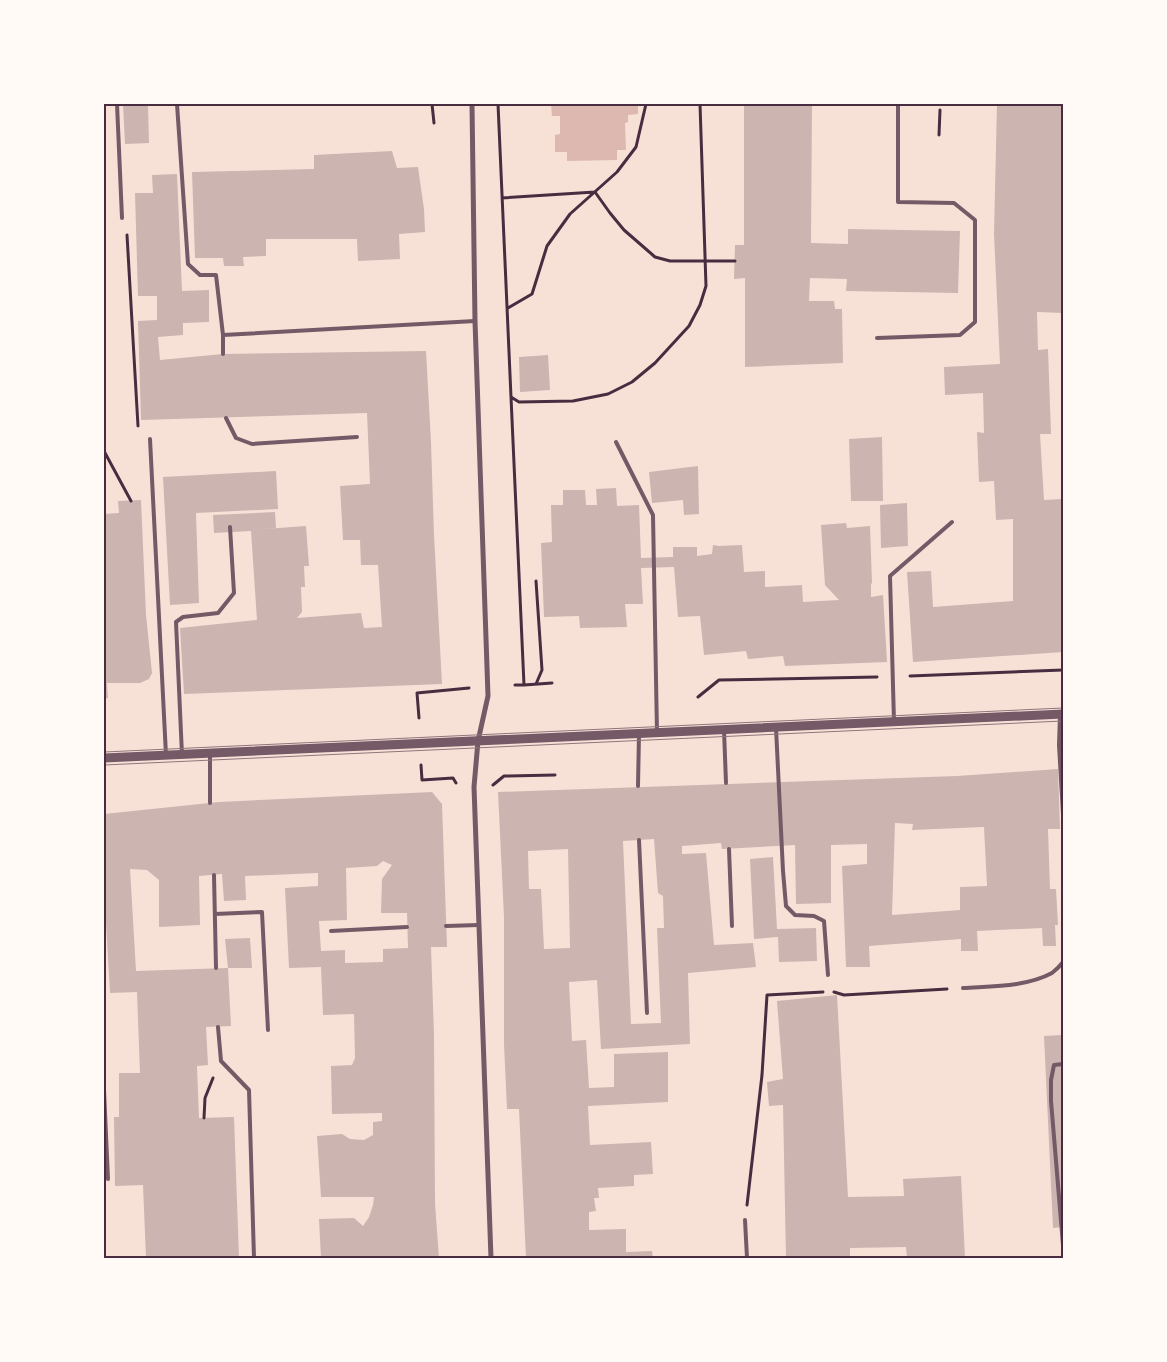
<svg xmlns="http://www.w3.org/2000/svg" width="1167" height="1362" viewBox="0 0 1167 1362" font-family="'Work Sans',sans-serif">
  <rect width="100%" height="100%" fill="#f7e1d7"/>
  <path fill="#dcb8b0" d="M 551,104 L 638,104 L 638,114 L 628,115 L 628,122 L 625,123 L 626,150 L 617,150 L 617,160 L 567,161 L 567,152 L 555,152 L 555,135 L 560,134 L 560,116 L 552,116 Z"/>
  <path fill="#ccb4b1" fill-rule="evenodd" d="M 123,104 L 148,104 L 149,143 L 125,144 Z
    M 744,104 L 812,104 L 811,243 L 848,244 L 848,229 L 960,231 L 958,293 L 846,291 L 847,279 L 810,278 L 809,301 L 834,301 L 835,309 L 842,309 L 843,363 L 745,367 L 745,278 L 734,279 L 735,245 L 744,245 Z
    M 997,104 L 1063,104 L 1063,313 L 1037,312 L 1038,350 L 1048,349 L 1051,434 L 1040,434 L 1044,500 L 1063,499 L 1063,652 L 913,662 L 907,572 L 931,571 L 933,607 L 1013,601 L 1013,519 L 996,520 L 994,481 L 979,482 L 977,432 L 984,433 L 983,393 L 945,395 L 944,367 L 1000,364 L 994,234 Z
    M 392,151 L 397,168 L 418,167 L 424,209 L 425,232 L 399,234 L 400,259 L 358,261 L 357,239 L 266,239 L 266,256 L 243,257 L 244,266 L 224,266 L 223,258 L 195,258 L 192,172 L 314,169 L 314,155 Z
    M 177,174 L 182,291 L 209,290 L 209,322 L 183,323 L 183,335 L 158,337 L 160,360 L 223,354 L 426,351 L 431,442 L 434,535 L 442,684 L 184,694 L 180,628 L 257,620 L 251,531 L 214,533 L 213,515 L 275,512 L 276,528 L 251,530 L 306,526 L 309,566 L 304,566 L 305,587 L 301,587 L 302,612 L 297,618 L 361,613 L 364,628 L 382,627 L 378,565 L 361,565 L 360,540 L 343,540 L 340,486 L 370,484 L 367,413 L 141,420 L 138,321 L 157,320 L 157,296 L 138,296 L 135,193 L 153,193 L 152,175 Z
    M 548,355 L 550,390 L 520,392 L 519,357 Z
    M 882,437 L 883,501 L 851,501 L 849,439 Z
    M 698,466 L 699,514 L 684,515 L 683,500 L 652,503 L 649,472 Z
    M 276,471 L 278,509 L 196,513 L 199,603 L 170,605 L 163,477 Z
    M 616,488 L 617,506 L 639,505 L 641,558 L 673,557 L 673,547 L 697,547 L 697,556 L 712,554 L 713,545 L 719,546 L 742,545 L 744,572 L 765,571 L 765,587 L 802,585 L 803,602 L 839,600 L 825,585 L 821,525 L 846,523 L 847,528 L 870,526 L 872,583 L 871,584 L 871,597 L 883,595 L 887,662 L 785,666 L 783,656 L 748,659 L 746,651 L 704,655 L 700,616 L 678,617 L 674,567 L 641,568 L 643,604 L 625,604 L 627,627 L 580,628 L 579,616 L 544,617 L 541,543 L 552,542 L 551,505 L 563,505 L 563,490 L 585,490 L 586,505 L 597,505 L 596,489 Z
    M 141,500 L 146,615 L 152,673 L 149,679 L 140,683 L 107,683 L 108,698 L 104,699 L 104,514 L 119,513 L 118,501 Z
    M 907,503 L 908,546 L 881,548 L 880,505 Z
    M 1058,769 L 1060,829 L 1048,829 L 1050,889 L 1056,889 L 1058,925 L 1055,925 L 1056,946 L 1043,946 L 1042,928 L 977,931 L 978,951 L 961,951 L 961,939 L 869,946 L 870,967 L 846,967 L 842,866 L 867,864 L 867,844 L 831,845 L 831,903 L 796,904 L 795,845 L 722,849 L 721,843 L 682,846 L 682,854 L 706,853 L 714,945 L 753,943 L 756,967 L 688,973 L 690,1044 L 601,1049 L 597,980 L 569,982 L 572,1041 L 586,1040 L 589,1088 L 614,1087 L 614,1054 L 668,1052 L 668,1102 L 588,1106 L 590,1145 L 651,1142 L 653,1174 L 634,1175 L 634,1186 L 598,1188 L 599,1198 L 594,1198 L 596,1211 L 589,1212 L 589,1230 L 626,1229 L 626,1252 L 652,1251 L 653,1258 L 526,1258 L 519,1109 L 507,1109 L 504,1044 L 504,917 L 498,792 L 957,776 ZM 895,823 L 913,824 L 912,830 L 984,827 L 987,886 L 960,887 L 960,910 L 892,915 ZM 654,839 L 658,893 L 663,896 L 664,928 L 657,928 L 661,1023 L 631,1024 L 623,841 ZM 568,849 L 570,948 L 544,949 L 541,889 L 529,889 L 528,851 Z
    M 432,792 L 442,804 L 447,947 L 431,947 L 434,1035 L 435,1203 L 439,1258 L 321,1258 L 319,1219 L 354,1218 L 363,1226 L 369,1217 L 373,1205 L 374,1197 L 321,1197 L 317,1136 L 342,1134 L 350,1139 L 364,1140 L 373,1135 L 373,1122 L 382,1121 L 382,1113 L 332,1114 L 331,1066 L 352,1065 L 355,1058 L 354,1014 L 323,1015 L 321,967 L 289,968 L 285,888 L 318,886 L 318,873 L 245,876 L 246,900 L 224,901 L 222,874 L 199,876 L 200,925 L 159,927 L 159,880 L 147,870 L 130,869 L 136,971 L 228,968 L 231,1026 L 206,1027 L 208,1065 L 197,1066 L 199,1118 L 234,1117 L 239,1258 L 146,1258 L 143,1185 L 115,1186 L 114,1117 L 119,1117 L 119,1073 L 140,1073 L 137,992 L 110,993 L 104,889 L 104,814 L 219,802 ZM 383,861 L 392,865 L 382,879 L 381,913 L 407,913 L 408,948 L 383,949 L 383,962 L 345,963 L 345,950 L 321,951 L 319,921 L 347,920 L 346,868 L 377,866 Z
    M 773,857 L 777,929 L 816,928 L 817,961 L 779,962 L 778,937 L 754,939 L 750,859 Z
    M 250,938 L 252,968 L 228,968 L 225,939 Z
    M 837,995 L 848,1197 L 904,1196 L 903,1179 L 961,1176 L 965,1258 L 907,1258 L 906,1247 L 850,1248 L 850,1258 L 786,1258 L 783,1105 L 769,1106 L 767,1082 L 783,1079 L 777,1001 Z
    M 1063,1035 L 1063,1227 L 1053,1228 L 1044,1036 Z"/>
  <g fill="none" stroke-linecap="round" stroke-linejoin="round">
    <path stroke="#4a2c40" stroke-width="3" d="M 432,104 L 434,123
      M 498,104 L 511,397
      M 939,135 L 940,110
      M 502,198 L 595,192 L 610,213 L 624,230 L 655,257 L 670,261 L 735,261
      M 127,235 L 138,426
      M 508,308 L 532,294 L 547,246 L 570,214 L 617,172 L 636,147 L 646,104
      M 104,422 L 104,426
      M 104,451 L 131,501
      M 910,676 L 1063,670
      M 536,684 L 542,670 L 536,581
      M 515,685 L 524,685 L 511,397 L 519,402 L 573,401 L 608,394 L 632,382 L 655,363 L 689,326 L 700,305 L 706,286 L 700,104
      M 524,685 L 552,683
      M 698,697 L 719,680 L 877,677
      M 419,718 L 417,693 L 469,688
      M 421,765 L 422,780 L 453,778 L 456,783
      M 493,785 L 504,776 L 555,775
      M 834,992 L 844,995 L 947,989
      M 204,1118 L 205,1098 L 213,1078
      M 747,1205 L 762,1075 L 767,995 L 823,992"/>
    <path stroke="#755966" stroke-width="4" d="M 117,104 L 122,218
      M 177,104 L 188,264 L 200,275 L 216,275 L 223,335 L 223,354
      M 223,335 L 475,321
      M 877,338 L 960,335 L 975,322 L 975,220 L 954,203 L 898,202 L 898,104
      M 226,418 L 236,438 L 252,444 L 357,437
      M 150,439 L 166,755
      M 616,442 L 653,515 L 657,733
      M 1060,715 L 1059,745 L 1063,814
      M 894,722 L 890,576 L 952,522
      M 776,728 L 783,871 L 786,906 L 795,915 L 814,916 L 824,921 L 828,975
      M 724,730 L 726,783
      M 210,754 L 210,803
      M 182,755 L 176,622 L 183,617 L 218,613 L 234,593 L 230,527
      M 638,786 L 639,734
      M 639,840 L 647,1013
      M 729,849 L 732,926
      M 214,875 L 216,968
      M 215,914 L 262,912 L 268,1030
      M 446,926 L 479,925
      M 331,931 L 407,927
      M 963,988 C 992,986 1026,987 1052,973 C 1056,970 1060,966 1063,962
      M 218,1027 L 221,1061 L 249,1090 L 254,1258
      M 1063,1064 L 1054,1065 L 1051,1080 L 1051,1101 L 1063,1245
      M 104,1090 L 108,1179
      M 745,1220 L 747,1258"/>
    <path stroke="#755966" stroke-width="5" d="M 472,104 L 475,321 L 488,696 L 478,741 L 474,787 L 491,1258"/>
    <path stroke="#755966" stroke-width="9" d="M 104,758 L 1063,714"/>
    <path stroke="#8f747c" stroke-width="1" d="M 104,752 L 1063,708
      M 104,765 L 1063,721"/>
  </g>
  <rect width="1167" height="1362" fill="none" stroke="#fffaf5" stroke-width="210"/>
  <rect x="105" y="105" width="957" height="1152" fill="none" stroke="#4a2c40" stroke-width="2"/>
</svg>
